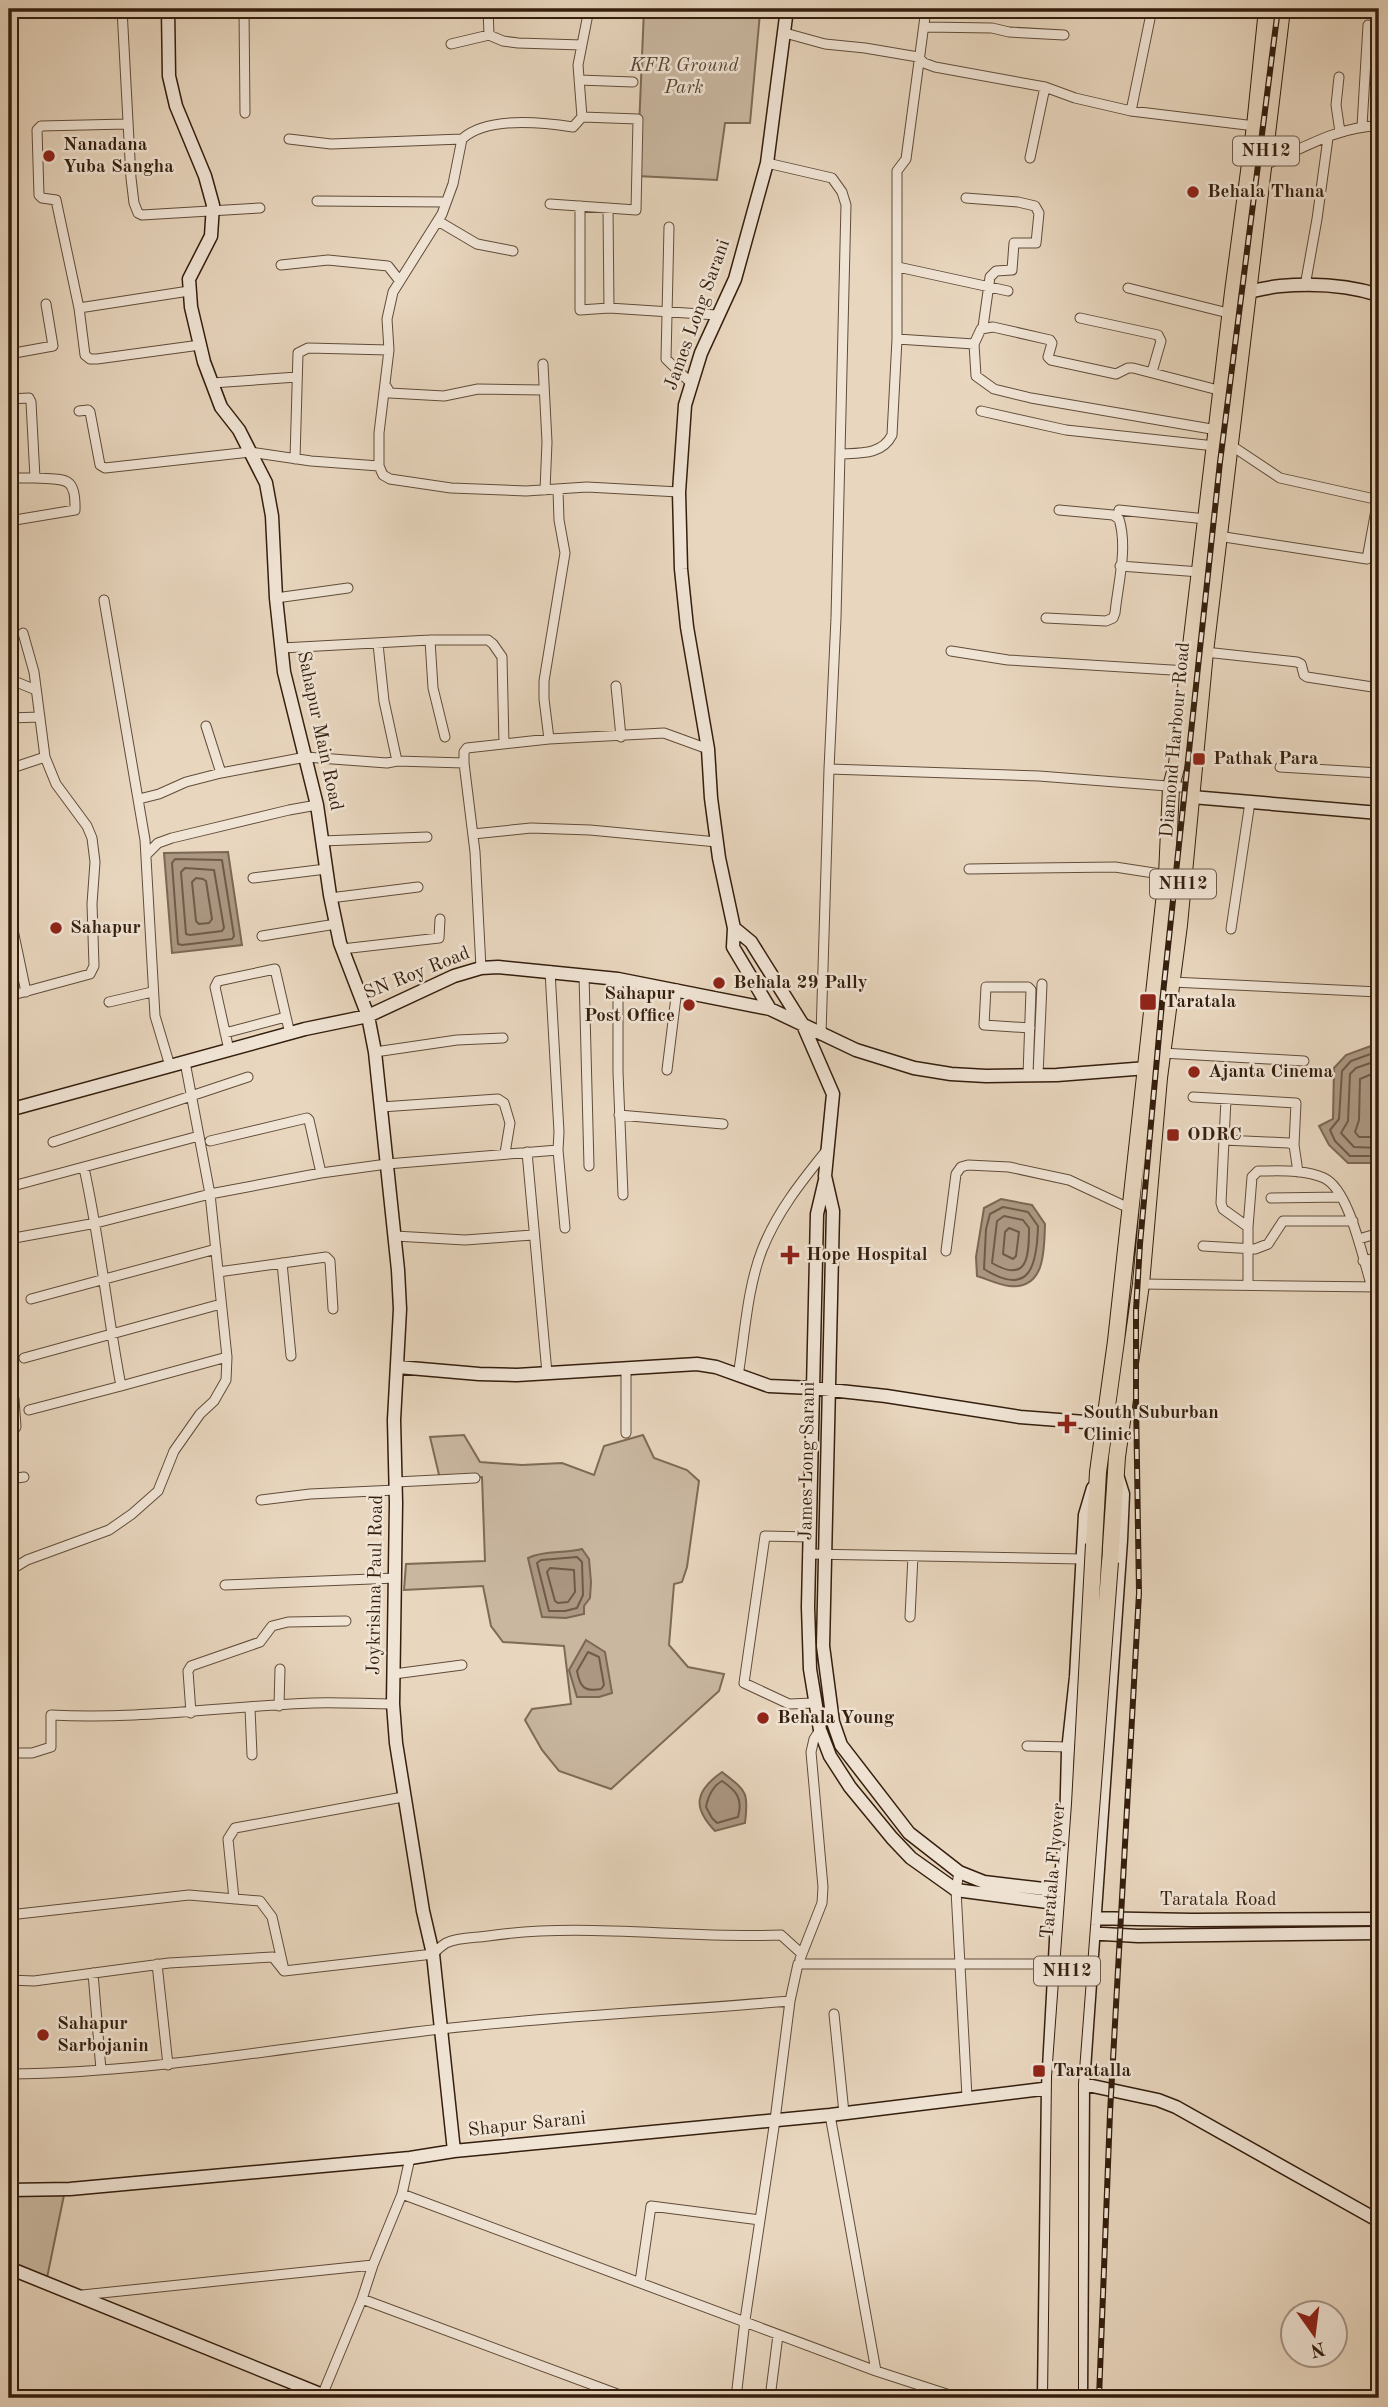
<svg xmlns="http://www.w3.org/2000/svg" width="1388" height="2407" viewBox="0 0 1388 2407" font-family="'Old Standard TT',serif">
  <rect width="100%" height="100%" fill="#e8d6be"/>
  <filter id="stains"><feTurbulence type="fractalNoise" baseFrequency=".00286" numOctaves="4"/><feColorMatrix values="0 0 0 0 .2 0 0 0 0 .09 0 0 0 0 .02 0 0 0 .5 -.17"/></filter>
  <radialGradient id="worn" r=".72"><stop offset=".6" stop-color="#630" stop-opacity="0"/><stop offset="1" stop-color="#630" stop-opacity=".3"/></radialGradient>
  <path fill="#c9b7a0" stroke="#7e6a56" stroke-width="2" d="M 644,9 L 734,9 L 734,12 L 760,13 L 750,123 L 725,123 L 717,180 L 637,176 Z
    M 464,1435 L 480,1462 L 522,1465 L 562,1463 L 594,1475 L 604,1446 L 643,1435 L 654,1458 L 687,1470 L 699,1481 L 687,1567 L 682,1582 L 674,1584 L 669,1645 L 688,1667 L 724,1674 L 719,1691 L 611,1789 L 559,1771 L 542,1750 L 525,1720 L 532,1709 L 571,1704 L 564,1646 L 503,1642 L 491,1626 L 483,1586 L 404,1590 L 406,1564 L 485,1561 L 482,1477 L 440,1479 L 430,1437 Z
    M 64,2195 L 47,2278 L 9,2263 L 9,2196 Z"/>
  <path fill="#ab9782" stroke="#7b6753" stroke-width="2" d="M 228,852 L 242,945 L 172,953 L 164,853 Z
    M 1379,1043 L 1379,1163 L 1348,1163 L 1329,1145 L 1319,1126 L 1333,1119 L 1334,1068 L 1346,1055 Z
    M 1001,1199 L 1032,1205 L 1045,1224 C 1044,1249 1046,1290 1009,1286 C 999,1285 987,1279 977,1276 L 976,1257 L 984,1208 Z
    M 582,1549 L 589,1559 L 591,1582 L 590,1598 L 584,1606 L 584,1614 L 566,1618 L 542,1617 L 528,1558 C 545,1550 563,1554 582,1549 Z
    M 586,1640 L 605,1652 L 612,1693 L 599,1697 L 577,1697 L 569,1670 Z
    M 722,1772 C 746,1791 749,1791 745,1823 L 715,1831 C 692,1807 695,1791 722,1772 Z"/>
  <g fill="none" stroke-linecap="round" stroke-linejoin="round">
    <path stroke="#705a48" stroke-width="2" d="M 175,859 L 222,860 L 234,936 L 232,939 L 182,945 L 178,944 L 172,863 Z
      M 185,868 L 214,870 L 224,928 L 222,931 L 190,935 L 186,934 L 181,872 Z
      M 196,878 L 203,879 L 206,881 L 212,919 L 209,923 L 199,924 L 196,921 L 192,882 Z
      M 1379,1051 L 1351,1061 L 1342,1071 L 1339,1119 L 1330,1130 L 1335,1141 L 1350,1156 L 1379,1156
      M 1379,1060 L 1356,1068 L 1350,1074 L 1348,1121 L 1341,1133 L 1354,1147 L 1379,1148
      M 1379,1071 L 1360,1079 L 1359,1120 L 1355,1132 L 1359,1137 L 1379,1137
      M 1003,1207 L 1028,1212 L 1038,1226 C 1037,1265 1030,1298 984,1269 L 986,1229 L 990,1214 Z
      M 1004,1216 L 1023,1220 L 1029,1228 C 1029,1256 1028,1284 992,1263 L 997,1221 Z
      M 1009,1228 L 1019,1232 L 1016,1256 L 1013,1259 L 1003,1254 L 1005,1232 Z
      M 577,1557 L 582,1562 L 583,1595 L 577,1608 L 565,1611 L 549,1611 L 537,1563 L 541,1560 Z
      M 550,1568 L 574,1570 L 575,1592 L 568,1602 L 558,1603 L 555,1601 L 547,1572 Z
      M 588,1652 L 599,1657 L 604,1685 L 601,1689 C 584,1692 580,1687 577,1671 Z
      M 722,1781 C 737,1791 743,1799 738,1817 L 717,1823 L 712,1818 L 706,1807 C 708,1797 713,1786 722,1781 Z"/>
    <defs>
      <path id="street" d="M 122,9 L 131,178 L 134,203 L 138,213 L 142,215 L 260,208
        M 244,9 L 245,113
        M 488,9 L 489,35
        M 589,9 L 578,65 L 582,117 L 573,127 C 541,122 487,116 462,139 L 453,184 L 442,214 L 393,292 L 387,319 L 389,350 L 379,433 L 379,466 L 383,475 L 390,479 L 451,488 L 526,491 L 587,487 L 679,492
        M 925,27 L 992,28 L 1009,32 L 1064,35
        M 785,33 L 825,44 L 865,48 L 918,57 L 924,63 L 935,67 L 1045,87 L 1075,98 L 1131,111 L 1255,126
        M 451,44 L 489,35 L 503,41 L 518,43 L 582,45
        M 1339,77 L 1336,105 L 1340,132
        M 579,80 L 633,82
        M 1131,111 L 1152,9
        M 127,124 L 41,126 L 37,130 L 39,195 L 42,198 L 56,200 L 79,308 L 85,355 L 90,359 L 97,359 L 200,345
        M 1362,126 L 1368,25
        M 289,139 L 331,144 L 462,139
        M 1030,158 L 1045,87
        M 767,163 L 832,178 L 842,192 L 846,205 L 836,618 L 829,769 L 821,1035
        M 1265,165 C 1301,149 1339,126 1379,126
        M 966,198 L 1018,202 L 1035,206 L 1039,213 L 1036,243 L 1014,243 L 1012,270 L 996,271 L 990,277 L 983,327
        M 317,201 L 446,202
        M 550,204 L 636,210 L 638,119 L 582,117
        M 580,206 L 580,310 L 609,308 L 717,315
        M 608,208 L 609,308
        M 438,221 L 477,244 L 513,251
        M 669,227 L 666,359 L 692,384
        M 281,265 L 328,260 L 388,266 L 399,280
        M 898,267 L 1008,291
        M 1305,286 L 1317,219 L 1328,138
        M 1128,288 L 1232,314
        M 79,308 L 189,291
        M 1080,318 L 1158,335 L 1161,341 L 1152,372
        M 897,339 L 974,344 L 981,329 L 993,327 L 1050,340 L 1052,343 L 1048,357 L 1051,360 L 1116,374 L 1128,368 L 1133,368 L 1222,391
        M 974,344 L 976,376 L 994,389 L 1031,398 L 1217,430
        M 9,354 L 53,346 L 46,304
        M 543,364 L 547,442 L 545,490
        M 212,383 L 297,377
        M 386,386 L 390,393 L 444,396 L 478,389 L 544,390
        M 9,399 L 29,398 L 31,402 L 35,478 L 13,478
        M 79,411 L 88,410 L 90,412 L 100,465 L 105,468 L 250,452 L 311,461 L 379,466
        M 981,411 L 1066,430 L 1215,446
        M 1229,444 L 1280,478 L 1379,500
        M 840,454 C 860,453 882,455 892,435 L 897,339 L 897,171 L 906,159 L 926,9
        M 295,459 L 298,353 L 308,348 L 389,350
        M 1119,510 L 1206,519
        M 9,521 L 75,510 C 76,475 65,480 35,478
        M 1218,536 L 1367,559 L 1378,499
        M 1120,566 L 1200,572
        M 276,598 L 348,588
        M 104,600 L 145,840 L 155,1016 L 170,1066
        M 1046,618 L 1106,621 L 1113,618 L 1115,613 C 1118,583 1128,548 1119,519 L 1113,515 L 1059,510
        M 430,640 L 433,688 L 445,737
        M 378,644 L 384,701 L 397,761
        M 282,648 L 430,640 L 488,640 L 493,644 L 502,657 L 504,744
        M 951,651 L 1008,660 L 1188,671
        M 1205,652 L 1297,662 L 1301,664 L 1304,675 L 1307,677 L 1379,688
        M 9,679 L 36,690
        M 616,686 L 621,737
        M 9,718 L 40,717
        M 206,726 L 221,773
        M 549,739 L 544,699 L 544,681 L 565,553 L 559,520 L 558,490
        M 1280,767 L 1379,773
        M 9,769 L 45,757
        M 829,769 L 1039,776 L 1193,788
        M 139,799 L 159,794 L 186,782 L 221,773 L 306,757 L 387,763 L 397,761 L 464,763
        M 1376,813 L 1379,792
        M 473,834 L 531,828 L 590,830 L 717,842
        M 322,841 L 427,837
        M 147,854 L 158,843 L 172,838 L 289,810 L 317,805
        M 969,869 L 1115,867 L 1167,875
        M 253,878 L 326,869
        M 330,898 L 418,887
        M 9,911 L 26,992
        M 1231,929 L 1250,802
        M 262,936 L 336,924
        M 342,949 L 439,938 L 440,919
        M 481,968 L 475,852 L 464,763 L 464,752 L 467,748 L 549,739 L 664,733 L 708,749
        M 550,971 L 559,1132 L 558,1150 L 565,1228
        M 584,975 L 589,1166
        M 618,979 L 618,1072 L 623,1195
        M 1172,982 L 1379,992
        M 9,996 L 90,974 L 94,966 L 92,904 L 95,862 L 92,838 L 87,826 L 56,784 L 45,757 L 34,672 L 23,633
        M 109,1002 L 152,992
        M 225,1033 L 286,1017
        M 229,1050 L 215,987 L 218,981 L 275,969 L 290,1034
        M 375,1052 L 457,1040 L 503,1038
        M 1162,1053 L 1304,1061
        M 667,1070 L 677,989
        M 1028,1075 C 1029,1047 1030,1019 1031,990 L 1028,987 L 986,987 L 984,1025 L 1030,1028
        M 1038,1075 L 1042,984
        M 1193,1097 L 1296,1103 L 1294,1145
        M 381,1107 L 498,1099 L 504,1103 L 510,1123 L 505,1153
        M 619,1115 L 723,1124
        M 1224,1140 L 1226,1099
        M 210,1141 L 307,1118 L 309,1120 L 321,1173
        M 53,1142 L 248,1077
        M 527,1152 L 547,1373
        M 84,1168 C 100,1240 107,1313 121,1386 L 227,1357
        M 9,1187 L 199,1136
        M 1271,1198 L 1341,1197
        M 1248,1227 L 1223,1209 L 1221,1203 L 1224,1140 L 1289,1143 L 1294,1145 L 1298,1172
        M 395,1236 L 465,1240 L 533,1235
        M 9,1239 L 96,1223 L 210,1194 L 321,1173 L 387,1164 L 558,1150
        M 1359,1239 L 1379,1233
        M 1203,1246 L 1255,1249 L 1268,1244 L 1283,1221 L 1353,1221
        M 946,1251 L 956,1174 L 961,1167 L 968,1165 L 1009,1167 L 1069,1180 L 1131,1209
        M 1363,1261 L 1379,1257
        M 282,1263 L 291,1356
        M 218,1272 L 326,1257 L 330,1261 L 333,1309
        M 1141,1284 L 1379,1287
        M 1248,1284 L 1248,1227 L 1252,1177 L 1258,1171 C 1279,1171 1304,1169 1324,1178 C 1350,1190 1363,1261 1372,1287
        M 31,1299 L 216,1249
        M 24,1358 L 221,1304
        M 626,1368 L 626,1433
        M 738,1376 C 745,1334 747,1289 762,1250 C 777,1212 801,1182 826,1151
        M 29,1410 L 121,1386
        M 9,1431 L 13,1431 L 16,1427 L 14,1399
        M 9,1479 L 24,1477
        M 396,1482 L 475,1478
        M 261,1500 L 310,1494 L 396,1490
        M 809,1537 L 765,1536 L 744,1683 L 789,1704 L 814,1703
        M 808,1554 L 1082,1559
        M 9,1571 L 27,1560 L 109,1530 L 132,1514 L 158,1491 L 174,1451 L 200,1414 L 214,1401 L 226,1380 L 227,1357 L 210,1194 L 185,1062
        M 225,1585 L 396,1578
        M 910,1617 L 913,1556
        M 394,1674 L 462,1665
        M 279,1706 L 280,1669
        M 250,1708 L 252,1755
        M 191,1713 L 188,1671 L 191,1666 L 260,1642 L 272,1626 L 288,1622 L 346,1621
        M 1027,1746 L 1068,1747
        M 9,1753 L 32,1753 L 51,1747 L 51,1715 C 139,1720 225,1706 313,1703 C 340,1702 366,1704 393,1704
        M 959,1872 L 956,1890 L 967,2097
        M 234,1899 L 228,1839 L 235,1828 L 403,1797
        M 9,1915 L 189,1895 L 260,1901 L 272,1917 L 284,1970
        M 800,1959 L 822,1903 L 823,1887 L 811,1752 L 814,1739 L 820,1730
        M 157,1964 L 168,2065
        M 93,1973 L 101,2070
        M 9,1980 L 34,1981 L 169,1963 L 273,1957 L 284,1971 L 433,1954 C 437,1950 441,1946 446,1943 C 459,1937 474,1938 488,1936 C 585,1922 683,1939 781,1935 L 802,1954
        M 834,2014 L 844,2113
        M 9,2074 C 154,2073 297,2045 441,2029 C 557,2016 674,2011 790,2001
        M 830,2115 L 876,2371
        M 402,2194 L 876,2371 L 959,2398
        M 640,2282 L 651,2206 L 760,2220
        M 82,2295 L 373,2265
        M 362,2299 L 628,2398
        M 321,2398 L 362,2299 L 373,2265 L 402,2194 L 410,2158
        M 736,2398 L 745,2320 L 775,2120 L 790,2001 L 798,1964 L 1056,1964
        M 770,2398 L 778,2335"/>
      <path id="secondary" d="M 168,9 L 169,76 L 176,106 L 205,176 L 213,205 L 211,236 L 189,279 L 191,307 L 204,362 L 221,407 L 239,430 L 266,483 L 272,516 L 276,598 L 284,672 L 317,805 L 330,895 L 340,943 L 368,1016 L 375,1052 L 398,1270 L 400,1309 L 394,1420 L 396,1503 L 393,1704 L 396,1743 L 423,1911 L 433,1954 L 454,2151
        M 1241,292 C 1254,292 1267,287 1280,286 C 1313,283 1348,285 1379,295
        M 1192,797 L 1379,813
        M 734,928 L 751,942 L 803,1025 L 833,1094 L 825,1176 L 833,1211 L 823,1646 L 833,1722 L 841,1745 L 909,1833 L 959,1872 L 984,1882 L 1096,1895
        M 770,1009 L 733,947 L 734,928 L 719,858 L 711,798 L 708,749 L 687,627 L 681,569 L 679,492 L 685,405 L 701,353 L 735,279 L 767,163 L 787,9
        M 9,1110 L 305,1029 L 368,1016 L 454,976 L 481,968 L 498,967 L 618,979 L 770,1009 L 856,1050 L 914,1068 L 951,1074 L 986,1076 L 1057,1075 L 1147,1068
        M 825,1180 L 817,1214 L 808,1607 L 810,1669 L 820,1730 L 830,1756 L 850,1787 L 892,1838 L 911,1858 L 956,1890 L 1063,1904
        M 398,1367 L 479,1374 L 517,1375 L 697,1364 L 716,1367 L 769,1386 L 812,1388 L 886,1396 L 1020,1417 L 1111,1424
        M 1086,1918 L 1192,1920 L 1379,1919
        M 1086,1933 L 1138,1936 L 1379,1933
        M 9,2190 L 70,2189 L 410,2158 L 454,2151 L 830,2115 L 1083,2084 L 1158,2100 L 1176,2107 L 1379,2221
        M 9,2268 L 330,2398
        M 1044,2398 L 1048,2087 L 1058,1904 L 1066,1831 L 1068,1751 L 1076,1677 L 1085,1515 L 1093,1488
        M 1081,2398 L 1083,2084 L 1121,1540 L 1123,1494 L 1118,1478"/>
      <path id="highway" d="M 1094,1544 L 1098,1472 L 1116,1341 L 1167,875 L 1171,787 L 1177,764 L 1233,292 L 1255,126 L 1267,9
        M 1110,1562 L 1117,1457 L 1141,1284 L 1159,1078 L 1179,925 L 1205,652 L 1282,9"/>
    </defs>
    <use href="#street" stroke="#614c39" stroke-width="11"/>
    <use href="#secondary" stroke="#341e0d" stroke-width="15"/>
    <use href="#highway" stroke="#341e0d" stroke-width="18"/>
    <use href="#street" stroke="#f0e4d5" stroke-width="9"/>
    <use href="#secondary" stroke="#f0e4d5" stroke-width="12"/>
    <use href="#highway" stroke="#e8d6be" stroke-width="16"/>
    <defs>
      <path id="rail" d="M 1099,2398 L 1110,2113 L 1139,1593 L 1136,1399 L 1136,1310 L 1140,1244 L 1162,1003 L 1220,462 L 1278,9"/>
    </defs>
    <use href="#rail" stroke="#341e0d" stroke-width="6"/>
    <use href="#rail" stroke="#f0e4d5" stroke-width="3.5" stroke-dasharray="10" stroke-linecap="butt"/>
    <defs>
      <path id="highway-bridge" d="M 1056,2398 L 1060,2077 L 1080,1804 L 1094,1544
        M 1070,2398 L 1070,2083 L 1110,1562"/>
    </defs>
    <use href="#highway-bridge" stroke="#341e0d" stroke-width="18" stroke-linecap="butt"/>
    <use href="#highway-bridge" stroke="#e8d6be" stroke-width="16"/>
  </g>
  <g fill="#8f2418" stroke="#f0e4d5" stroke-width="2.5">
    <circle cx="49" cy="156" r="7"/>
    <circle cx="1193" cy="192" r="7"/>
    <rect x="1192" y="752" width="14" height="14" rx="3.5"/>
    <circle cx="56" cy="928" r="7"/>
    <circle cx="719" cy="983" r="7"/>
    <rect x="1139" y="993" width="18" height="18" rx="3.5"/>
    <circle cx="689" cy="1005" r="7"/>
    <circle cx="1194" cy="1072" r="7"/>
    <rect x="1166" y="1128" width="14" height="14" rx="3.5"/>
    <path d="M786.5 1244.5h7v7h7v7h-7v7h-7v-7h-7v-7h7z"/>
    <path d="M1063.5 1413.5h7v7h7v7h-7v7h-7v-7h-7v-7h7z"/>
    <circle cx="763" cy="1718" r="7"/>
    <circle cx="43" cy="2035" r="7"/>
    <rect x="1032" y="2064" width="14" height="14" rx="3.5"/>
  </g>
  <g text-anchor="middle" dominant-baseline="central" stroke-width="5" stroke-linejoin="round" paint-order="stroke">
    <g fill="#f0e4d5" stroke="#6c5949" stroke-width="2">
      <rect x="1233" y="136.5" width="66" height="29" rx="5"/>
      <rect x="1150" y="869.5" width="66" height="29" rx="5"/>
      <rect x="1034" y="1956.5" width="66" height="29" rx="5"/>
    </g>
    <g font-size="18" font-weight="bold" fill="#341e0d">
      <text x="1266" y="151">NH12</text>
      <text x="1183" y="884">NH12</text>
      <text x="1067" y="1971">NH12</text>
    </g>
    <g font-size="19" font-style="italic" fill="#594432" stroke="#f0e4d5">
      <text x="684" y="66">KFR Ground<tspan x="684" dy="22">Park</tspan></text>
    </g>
    <g font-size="19" font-weight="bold" fill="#341e0d" stroke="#f0e4d5" text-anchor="start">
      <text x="63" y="145">Nanadana<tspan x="63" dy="22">Yuba Sangha</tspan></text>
      <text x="1207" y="192">Behala Thana</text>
      <text x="1213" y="759">Pathak Para</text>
      <text x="70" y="928">Sahapur</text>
      <text x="733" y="983">Behala 29 Pally</text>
      <text x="675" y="994" text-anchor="end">Sahapur<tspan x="675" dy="22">Post Office</tspan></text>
      <text x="1164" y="1002">Taratala</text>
      <text x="1208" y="1072">Ajanta Cinema</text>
      <text x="1187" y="1135">ODRC</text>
      <text x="806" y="1255">Hope Hospital</text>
      <text x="1083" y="1413">South Suburban<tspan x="1083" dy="22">Clinic</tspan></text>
      <text x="777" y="1718">Behala Young</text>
      <text x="57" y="2024">Sahapur<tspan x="57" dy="22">Sarbojanin</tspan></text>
      <text x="1053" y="2071">Taratalla</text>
    </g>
    <g font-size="19" fill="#341e0d" stroke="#f0e4d5">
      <text transform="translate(698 315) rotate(-70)">James Long Sarani</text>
      <text transform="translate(319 731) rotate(78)">Sahapur Main Road</text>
      <text transform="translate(1176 740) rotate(-85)">Diamond Harbour Road</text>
      <text transform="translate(417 974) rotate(-22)">SN Roy Road</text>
      <text transform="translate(808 1461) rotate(-89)">James Long Sarani</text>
      <text transform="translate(376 1585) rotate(-89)">Joykrishna Paul Road</text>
      <text transform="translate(1054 1871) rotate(-85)">Taratala Flyover</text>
      <text x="1218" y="1900">Taratala Road</text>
      <text transform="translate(527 2125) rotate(-6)">Shapur Sarani</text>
    </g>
  </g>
  <rect width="1388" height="2407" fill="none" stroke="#e8d6be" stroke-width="35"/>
  <rect x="10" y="10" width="1367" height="2386" fill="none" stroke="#341e0d" stroke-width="3.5"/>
  <rect x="18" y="18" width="1353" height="2372" fill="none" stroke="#341e0d" stroke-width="2"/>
  <g transform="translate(1314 2334) rotate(166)"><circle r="33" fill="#f0e4d5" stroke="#a59585" stroke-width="2"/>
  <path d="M0-5L12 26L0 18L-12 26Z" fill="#8f2418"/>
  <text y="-10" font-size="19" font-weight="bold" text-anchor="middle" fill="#341e0d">N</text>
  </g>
  <rect width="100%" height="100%" filter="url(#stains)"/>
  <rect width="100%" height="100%" fill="url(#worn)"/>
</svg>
